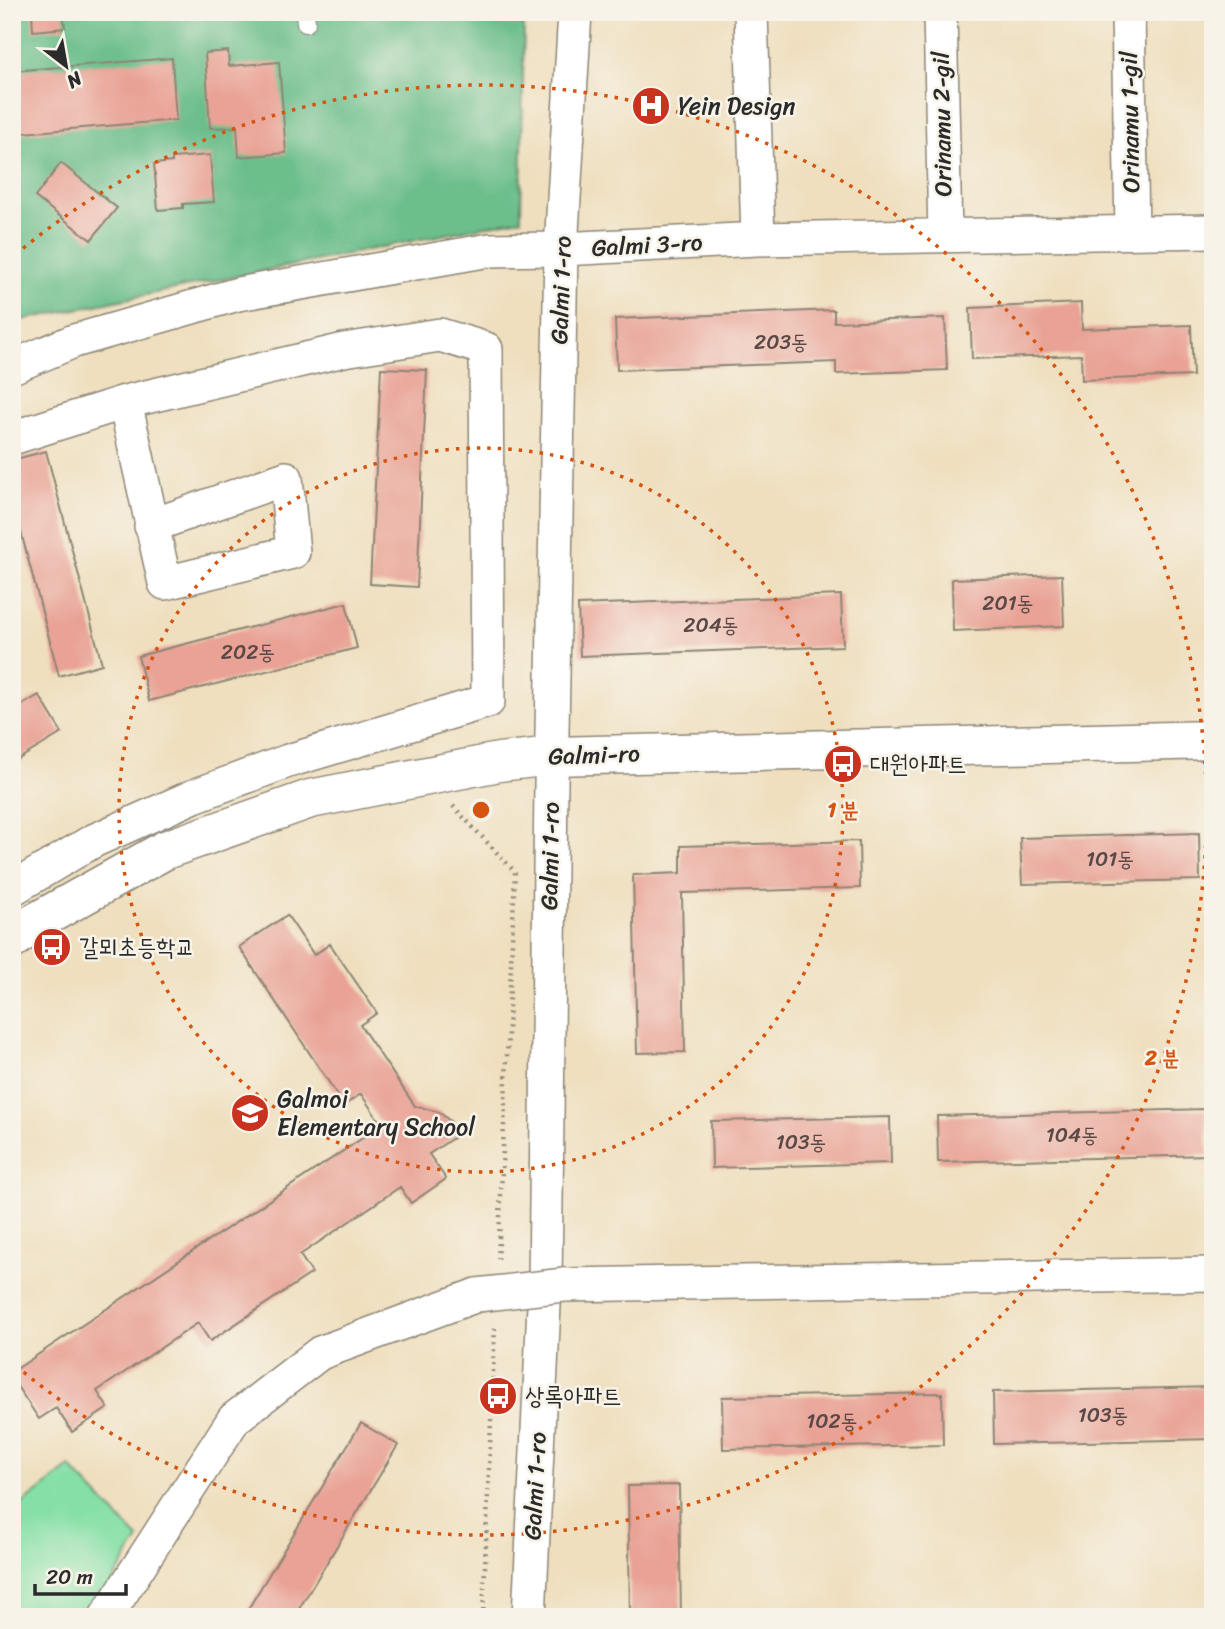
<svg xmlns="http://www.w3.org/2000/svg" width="1225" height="1629" viewBox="0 0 1225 1629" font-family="Sriracha,'Poor Story',sans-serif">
  <rect width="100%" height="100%" fill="#f7f3e8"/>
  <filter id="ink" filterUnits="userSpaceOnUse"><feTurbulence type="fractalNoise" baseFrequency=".0143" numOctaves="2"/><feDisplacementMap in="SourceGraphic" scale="14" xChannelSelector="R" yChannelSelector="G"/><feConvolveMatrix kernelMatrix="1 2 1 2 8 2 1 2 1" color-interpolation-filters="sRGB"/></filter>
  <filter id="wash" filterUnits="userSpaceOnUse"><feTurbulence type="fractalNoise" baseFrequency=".00686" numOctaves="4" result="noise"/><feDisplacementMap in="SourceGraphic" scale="28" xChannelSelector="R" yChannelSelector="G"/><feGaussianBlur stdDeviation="1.57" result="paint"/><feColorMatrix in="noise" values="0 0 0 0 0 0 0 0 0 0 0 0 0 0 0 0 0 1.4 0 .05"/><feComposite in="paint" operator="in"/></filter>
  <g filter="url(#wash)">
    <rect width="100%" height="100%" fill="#efdfbf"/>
    <path fill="#85e0a6" stroke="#588668" stroke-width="2" d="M 70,1467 L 139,1539 L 90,1617 L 12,1617 L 12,1512 Z"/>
    <path fill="#6cbe8b" stroke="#4c745b" stroke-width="2" d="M 12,12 L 524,12 L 521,219 L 12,322 Z"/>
    <g id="blocks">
      <path fill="#e9a295" d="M 32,12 L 63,12 L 65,28 L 33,31 Z
        M 228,51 L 229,66 L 279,62 L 286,153 L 239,157 L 237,127 L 210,128 L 205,53 Z
        M 172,58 L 176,120 L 12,134 L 12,71 Z
        M 210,155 L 214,202 L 183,204 L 183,208 L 158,210 L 154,164 L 172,162 L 172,158 Z
        M 61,163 L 117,208 L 91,240 L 35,197 Z
        M 1081,303 L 1082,329 L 1191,325 L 1193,376 L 1082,380 L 1081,355 L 972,359 L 970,308 Z
        M 834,310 L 834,322 L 945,318 L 947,370 L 836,374 L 836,362 L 617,370 L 615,319 Z
        M 381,368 L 427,370 L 417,587 L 370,584 Z
        M 46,451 L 102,664 L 59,676 L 12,498 L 12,460 Z
        M 1062,575 L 1064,626 L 953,631 L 952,579 Z
        M 841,595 L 843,646 L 580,656 L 578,605 Z
        M 346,603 L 357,648 L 149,701 L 138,656 Z
        M 39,695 L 62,733 L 12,763 L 12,711 Z
        M 1199,833 L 1200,880 L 1022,884 L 1020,838 Z
        M 859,841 L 860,888 L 682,893 L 685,1052 L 637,1053 L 633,875 L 681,873 L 681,846 Z
        M 287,915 L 314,955 L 330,944 L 377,1013 L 360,1025 L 415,1106 L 439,1112 L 451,1122 L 459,1134 L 429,1154 L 446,1179 L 411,1203 L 400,1187 L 300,1255 L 312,1273 L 210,1341 L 198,1323 L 97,1391 L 108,1408 L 72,1432 L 56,1408 L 39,1419 L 12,1379 L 12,1372 L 382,1125 L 361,1094 L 344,1105 L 239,947 Z
        M 1206,1109 L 1208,1155 L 938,1162 L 937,1116 Z
        M 890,1117 L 891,1163 L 712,1168 L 711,1121 Z
        M 1213,1387 L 1213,1439 L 994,1444 L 993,1392 Z
        M 942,1393 L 943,1445 L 723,1449 L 722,1397 Z
        M 361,1423 L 398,1445 L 294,1617 L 249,1617 L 245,1614 Z
        M 679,1485 L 681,1617 L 630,1617 L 628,1486 Z"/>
    </g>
  </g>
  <g filter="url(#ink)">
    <use href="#blocks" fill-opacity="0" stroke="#8d8575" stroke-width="2"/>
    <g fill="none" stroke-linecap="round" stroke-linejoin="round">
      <defs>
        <path id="lane" d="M 305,12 L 306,23"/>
        <path id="street" d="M 751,12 L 758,239
          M 940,12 L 945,235
          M 1128,12 L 1132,232
          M 12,367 L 74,341 L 238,294 L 490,250 L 561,249 L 758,239 L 1213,231
          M 12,438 L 125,402
          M 12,889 L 93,841 L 194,796 L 288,761 L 488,701 L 486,349 L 440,335 L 344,350 L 125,402 L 165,583 L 293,552 L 286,478 L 151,526
          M 564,1285 L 1213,1274
          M 106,1617 L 234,1419 L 320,1353 L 477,1295
          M 529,1617 L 545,1285 L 551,785 L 561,249 L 575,12"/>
        <path id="secondary" d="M 12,940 L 34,923 L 165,850 L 310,799 L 499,762 L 552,756 L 1213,740"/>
      </defs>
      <use href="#lane" stroke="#8d8575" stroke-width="20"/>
      <use href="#street" stroke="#8d8575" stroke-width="36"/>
      <use href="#secondary" stroke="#8d8575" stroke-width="41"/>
      <path stroke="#8d8575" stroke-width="4.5" stroke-dasharray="2 5" stroke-linecap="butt" d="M 453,806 L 515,872 L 498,1263
        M 483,1617 L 495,1324"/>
      <use href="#lane" stroke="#fff" stroke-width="18"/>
      <use href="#street" stroke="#fff" stroke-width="33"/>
      <use href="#secondary" stroke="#fff" stroke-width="38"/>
      <defs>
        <path id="street-bridge" d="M 477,1295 L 564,1285"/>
      </defs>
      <use href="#street-bridge" stroke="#8d8575" stroke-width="36" stroke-linecap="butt"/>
      <use href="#street-bridge" stroke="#fff" stroke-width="33"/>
    </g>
  </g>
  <g fill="none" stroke="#d5540f" stroke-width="3.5" stroke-dasharray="3.5 7">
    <circle cx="481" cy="810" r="362"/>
    <path d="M15 255A725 725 0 1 1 15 1365"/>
  </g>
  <defs>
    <symbol id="hospital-disc" viewBox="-11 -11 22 22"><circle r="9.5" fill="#c8321e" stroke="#f7f3e8"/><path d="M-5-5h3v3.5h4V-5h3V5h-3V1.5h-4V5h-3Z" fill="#fff"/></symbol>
    <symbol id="bus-disc" viewBox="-11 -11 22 22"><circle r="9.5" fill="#c8321e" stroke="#f7f3e8"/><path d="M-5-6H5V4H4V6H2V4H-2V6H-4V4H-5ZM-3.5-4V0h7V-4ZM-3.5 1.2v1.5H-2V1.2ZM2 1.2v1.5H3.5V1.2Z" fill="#fff"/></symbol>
    <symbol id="school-disc" viewBox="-11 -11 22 22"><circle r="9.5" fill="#c8321e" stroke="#f7f3e8"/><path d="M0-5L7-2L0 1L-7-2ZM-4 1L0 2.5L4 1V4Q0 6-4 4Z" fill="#fff"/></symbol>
  </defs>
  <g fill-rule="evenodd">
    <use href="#hospital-disc" x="629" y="84" width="44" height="44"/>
    <use href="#bus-disc" x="821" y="742" width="44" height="44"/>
    <use href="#bus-disc" x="30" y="925" width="44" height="44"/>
    <use href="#school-disc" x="228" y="1091" width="44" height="44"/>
    <use href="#bus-disc" x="476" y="1374" width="44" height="44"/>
  </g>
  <g text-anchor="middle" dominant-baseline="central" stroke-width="5" stroke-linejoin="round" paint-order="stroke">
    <g font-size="21" fill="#5a4946">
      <text x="781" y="342">203동</text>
      <text x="1008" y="603">201동</text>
      <text x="711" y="625">204동</text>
      <text x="248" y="652">202동</text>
      <text x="1110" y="859">101동</text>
      <text x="1072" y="1135">104동</text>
      <text x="801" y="1142">103동</text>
      <text x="1103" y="1415">103동</text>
      <text x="832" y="1421">102동</text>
    </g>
    <g font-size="24" fill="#2b2b2b" stroke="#f7f3e8" text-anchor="start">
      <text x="678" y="106">Yein Design</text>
      <text x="870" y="764">대원아파트</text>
      <text x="79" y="947">갈뫼초등학교</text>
      <text x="277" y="1099">Galmoi<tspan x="277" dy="28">Elementary School</tspan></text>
      <text x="525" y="1396">상록아파트</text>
    </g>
    <g font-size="24" fill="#2b2b2b" stroke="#f7f3e8">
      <text transform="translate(1130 122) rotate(-91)">Orinamu 1-gil</text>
      <text transform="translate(942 124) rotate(-91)">Orinamu 2-gil</text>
      <text transform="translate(647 245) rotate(-3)">Galmi 3-ro</text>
      <text transform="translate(561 290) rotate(-88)">Galmi 1-ro</text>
      <text transform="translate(594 755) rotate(-2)">Galmi-ro</text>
      <text transform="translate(550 856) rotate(-89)">Galmi 1-ro</text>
      <text transform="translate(535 1486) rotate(-87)">Galmi 1-ro</text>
    </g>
  </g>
  <circle cx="481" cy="810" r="10" fill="#d5540f" stroke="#f7f3e8" stroke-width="3.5"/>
  <g font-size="21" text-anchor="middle" font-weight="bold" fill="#d5540f" stroke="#f7f3e8" stroke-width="5" stroke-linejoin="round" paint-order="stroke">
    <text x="843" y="817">1 분</text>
    <text x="1162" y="1065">2 분</text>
  </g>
  <rect width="1225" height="1629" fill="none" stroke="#f7f3e8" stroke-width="42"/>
  <g transform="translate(66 66) rotate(149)" stroke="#f7f3e8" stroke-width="5" paint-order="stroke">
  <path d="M0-5L12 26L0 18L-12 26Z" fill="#2b2b2b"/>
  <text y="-10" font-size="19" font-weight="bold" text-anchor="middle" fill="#2b2b2b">N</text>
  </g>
  <path d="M35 1584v10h91v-10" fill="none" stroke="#2b2b2b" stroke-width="3.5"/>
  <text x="46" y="1584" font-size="21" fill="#2b2b2b" stroke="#f7f3e8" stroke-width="5" paint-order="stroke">20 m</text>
</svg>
